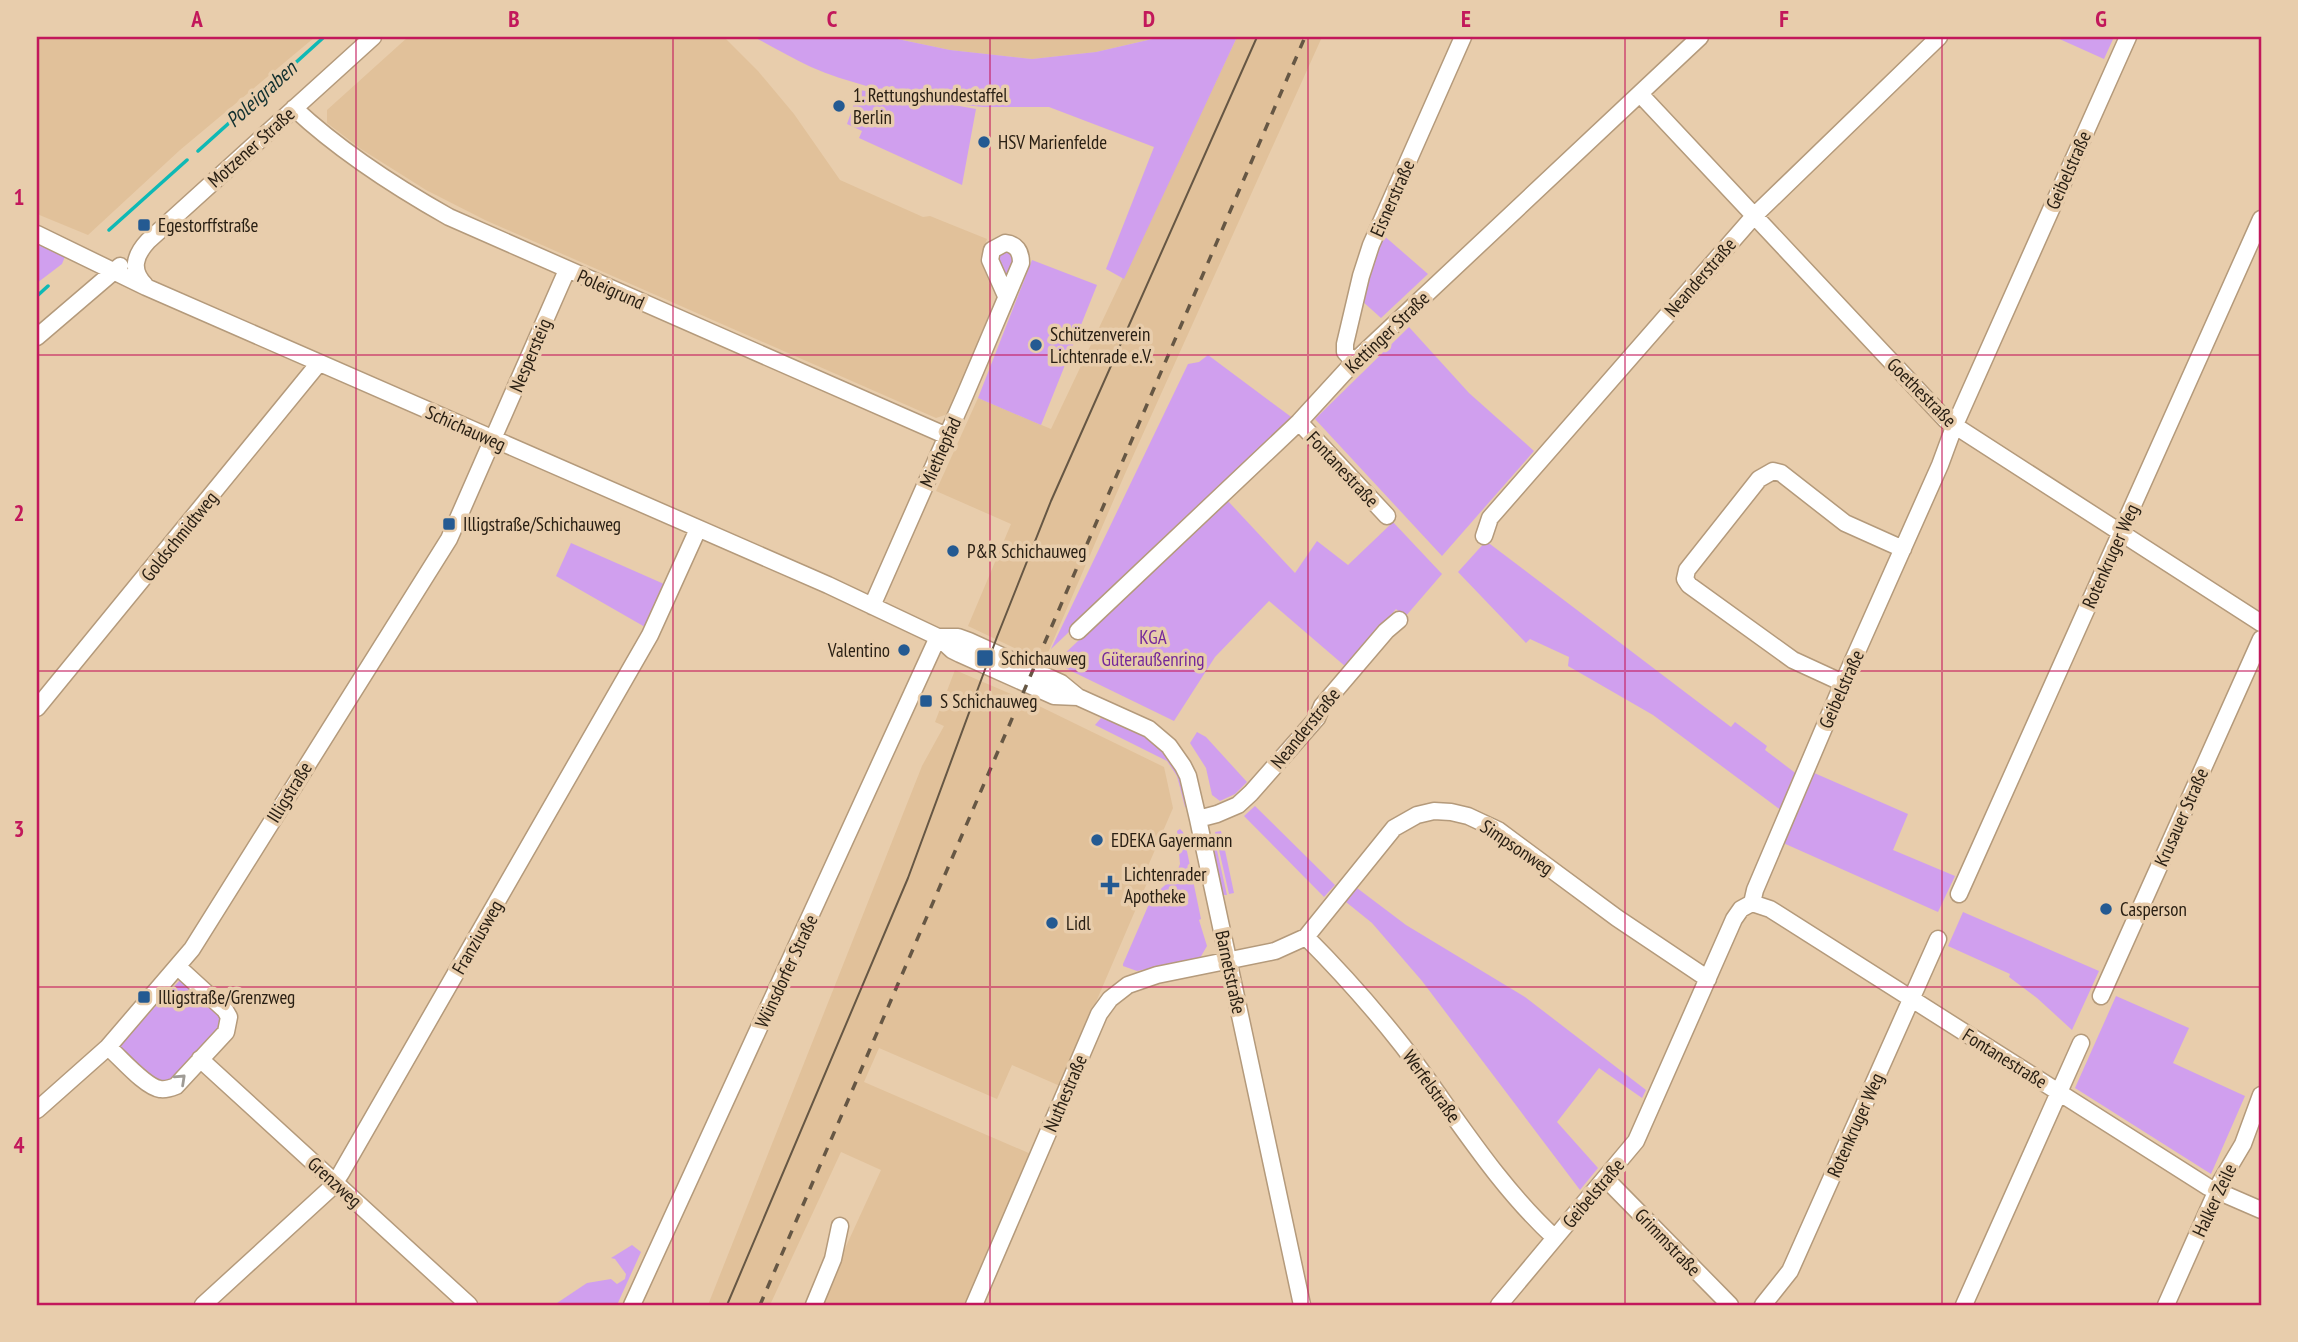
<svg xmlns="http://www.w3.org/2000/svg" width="2298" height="1342" viewBox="0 0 2298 1342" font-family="'PT Sans Narrow',sans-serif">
  <rect width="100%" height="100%" fill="#e8cdac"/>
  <path fill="#e1c19a" d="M 37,37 L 315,37 L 180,150 L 88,235 L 37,214 Z
    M 408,37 L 724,37 L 758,71 L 794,114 L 840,180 L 923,217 L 930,216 L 987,239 L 980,259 L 991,287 L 990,312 L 948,414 L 936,418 L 485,220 L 426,190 L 361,149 L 327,123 L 327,110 Z
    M 888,37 L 1161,37 L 1096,52 L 1032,59 L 950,50 Z
    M 1237,37 L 1322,37 L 1124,476 L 1044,662 L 968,626 L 1011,524 L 936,491 L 978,398 L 1051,429 Z
    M 955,670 L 1039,706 L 1164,767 L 1173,808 L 1142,880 L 1147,883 L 1060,1086 L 1012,1065 L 997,1099 L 879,1048 L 864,1082 L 1031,1154 L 967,1305 L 825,1305 L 820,1303 L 881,1170 L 841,1152 L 770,1305 L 708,1305 L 922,766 L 944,726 L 935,722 Z"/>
  <path fill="#d09fee" d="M 754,37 L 888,37 L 950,50 L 1032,59 L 1096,52 L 1161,37 L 1237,37 L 1124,279 L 1106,269 L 1154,147 L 1049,107 L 983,107 L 937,102 L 976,109 L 962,185 L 859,138 L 862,131 L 847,124 L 859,90 L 925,100 C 886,91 848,83 811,67 C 792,58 773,47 754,37 Z
    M 2055,37 L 2114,37 L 2104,59 Z
    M 1382,234 L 1428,274 L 1381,318 L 1361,300 Z
    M 37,241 L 66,254 L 62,264 L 37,283 Z
    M 1006,250 L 1012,253 L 1014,261 L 1005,276 L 997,259 L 999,253 Z
    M 1032,260 L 1097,285 L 1041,425 L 978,398 Z
    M 1409,327 L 1469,393 L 1534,451 L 1442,556 L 1315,419 Z
    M 1208,355 L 1294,419 L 1051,649 L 1188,364 L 1199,362 Z
    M 1227,500 L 1295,573 L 1317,541 L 1348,565 L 1393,522 L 1442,574 L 1405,617 L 1396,609 L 1346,667 L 1269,601 L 1215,657 L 1174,721 L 1061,666 L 1059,659 Z
    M 1486,541 L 1731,727 L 1735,722 L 1767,746 L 1765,750 L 1798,775 L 1782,811 L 1653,715 L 1568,666 L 1569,657 L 1530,639 L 1526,643 L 1458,572 Z
    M 571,543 L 664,584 L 645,627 L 556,576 Z
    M 1101,718 C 1154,735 1174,751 1188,806 L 1185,807 L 1177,776 L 1167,761 L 1095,725 Z
    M 1197,732 L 1206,737 L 1247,782 L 1235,794 L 1220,801 L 1212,795 L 1206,768 L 1190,743 Z
    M 1812,772 L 1908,814 L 1893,850 L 1955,876 L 1938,912 L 1781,842 Z
    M 1255,806 L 1335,885 L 1324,897 L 1244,816 Z
    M 1180,829 L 1183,832 L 1201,919 L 1199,920 L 1207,946 L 1200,958 L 1137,971 L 1123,966 L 1123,964 L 1152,897 L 1175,876 L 1180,864 L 1177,831 Z
    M 1221,831 L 1234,893 L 1229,894 L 1215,832 Z
    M 1214,837 L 1227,895 L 1223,895 L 1211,838 Z
    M 1357,888 L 1406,925 L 1525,997 L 1646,1090 L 1642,1098 L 1599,1068 L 1557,1122 L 1598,1168 L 1580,1190 L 1422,981 L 1372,923 L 1346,902 Z
    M 1963,912 L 2099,971 L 2072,1030 L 2037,998 L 2009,977 L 2010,974 L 1948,946 Z
    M 183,979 L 221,1014 L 221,1026 L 171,1082 L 162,1086 L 119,1049 L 119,1046 L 180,980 Z
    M 2116,996 L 2189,1028 L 2173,1063 L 2245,1096 L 2211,1174 L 2075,1088 Z
    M 632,1245 L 641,1252 L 617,1305 L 554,1305 L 587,1283 L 611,1279 L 617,1284 L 625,1279 L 626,1274 L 615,1259 L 611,1258 Z"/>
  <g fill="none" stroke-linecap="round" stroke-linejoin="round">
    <path stroke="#0fb9b5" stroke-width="3.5" d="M 198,151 L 324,37
      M 109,230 L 187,160
      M 37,296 L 48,286"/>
    <defs>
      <path id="minor" d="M 1640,94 L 1946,420 L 2261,623
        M 294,108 C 341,152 394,186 449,217 L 947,436
        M 37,234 L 146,287 L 828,585 L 938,637 L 952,650 L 960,654 L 1054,696 L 1078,697
        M 145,285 C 130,270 135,255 148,241 L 373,37
        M 37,337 L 120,266
        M 1354,362 L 1345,352 L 1345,344 L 1361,276 L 1371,245 L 1463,37
        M 1299,422 L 1387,516
        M 1484,536 L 1490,518 L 1754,216 L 1939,37
        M 872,606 L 965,395 L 1021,263 C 1021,251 1016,244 1005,243 L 992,250 L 990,260 L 1006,296
        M 1078,631 L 1299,422 L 1354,362 L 1700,37
        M 938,637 L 958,637 L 969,641 L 1061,683 L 1078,697 L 1149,729 L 1169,746 L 1183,766 L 1188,776 L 1198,819 L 1302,1305
        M 1843,683 L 1793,660 L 1689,585 L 1685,579 L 1687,570 L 1759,479 L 1773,471 L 1781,473 L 1845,523 L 1903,549
        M 37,708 L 319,363
        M 1198,819 L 1217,814 L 1238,805 L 1251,793 L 1317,718 L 1322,706 L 1386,631 L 1399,620
        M 1959,894 L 2261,219
        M 1752,903 L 1770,909 L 2208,1187 L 2261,1210
        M 1306,937 C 1340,971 1372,1007 1402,1045 C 1452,1110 1494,1182 1555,1238
        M 2101,996 L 2261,639
        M 108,1047 C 120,1057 145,1087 160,1089 C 165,1090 171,1088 176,1086 L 226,1032 L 229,1017 L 225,1010 L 178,967
        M 200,1059 L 469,1305
        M 37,1110 L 108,1047 L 192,949 L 449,539 L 567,270
        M 1605,1178 L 1730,1305
        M 203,1305 L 332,1187 L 341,1173 L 650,635 L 698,529
        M 632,1305 L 938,637
        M 814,1305 L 833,1259 L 840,1226
        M 974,1305 L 1099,1014 L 1110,999 L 1128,985 L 1157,975 L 1275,951 L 1306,937 L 1394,828 L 1417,815 L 1434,811 L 1451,812 L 1468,816 L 1498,830 L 1617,918 L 1708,979
        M 1499,1305 L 1636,1141 L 1734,919 L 1741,909 L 1752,903 L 1755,890 L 1843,683 L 1940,465 L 1954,427 L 2128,37
        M 1763,1305 L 1790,1271 L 1938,939
        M 1964,1305 L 2081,1043
        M 2166,1305 L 2221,1181 L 2243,1144 L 2261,1095"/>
    </defs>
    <use href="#minor" stroke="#b49a7b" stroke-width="19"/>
    <use href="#minor" stroke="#fff" stroke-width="16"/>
    <path stroke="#665744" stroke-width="2" d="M 727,1305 L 908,878 L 997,637 L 1051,501 L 1257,37"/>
    <path stroke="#665744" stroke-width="3.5" stroke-dasharray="9 9" stroke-linecap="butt" d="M 760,1305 L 1305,37"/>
  </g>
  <defs><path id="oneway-chevron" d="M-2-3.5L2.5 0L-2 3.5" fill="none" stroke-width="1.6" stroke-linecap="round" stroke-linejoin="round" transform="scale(1.75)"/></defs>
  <use stroke="#9f9b95" href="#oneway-chevron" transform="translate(181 1079) rotate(-43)"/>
  <path fill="none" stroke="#c2185b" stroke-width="2" stroke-opacity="0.55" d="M 356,37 L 356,1305M 673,37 L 673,1305M 990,37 L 990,1305M 1308,37 L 1308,1305M 1625,37 L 1625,1305M 1942,37 L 1942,1305M 37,355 L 2261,355M 37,671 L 2261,671M 37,987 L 2261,987"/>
  <g fill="#245a92" stroke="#e8cdac" stroke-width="2.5">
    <circle cx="839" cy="106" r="7"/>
    <circle cx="984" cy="142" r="7"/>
    <rect x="137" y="218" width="14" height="14" rx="3.5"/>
    <circle cx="1036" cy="345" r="7"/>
    <rect x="442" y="517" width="14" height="14" rx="3.5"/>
    <circle cx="953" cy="551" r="7"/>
    <circle cx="904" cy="650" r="7"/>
    <rect x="976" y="649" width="18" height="18" rx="3.5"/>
    <rect x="919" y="694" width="14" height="14" rx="3.5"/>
    <circle cx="1097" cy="840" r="7"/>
    <path d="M1106.5 874.5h7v7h7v7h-7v7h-7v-7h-7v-7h7z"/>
    <circle cx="2106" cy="909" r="7"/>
    <circle cx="1052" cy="923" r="7"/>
    <rect x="137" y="990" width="14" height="14" rx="3.5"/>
  </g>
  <g text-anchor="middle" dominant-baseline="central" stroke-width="7" stroke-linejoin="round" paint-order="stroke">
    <g font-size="19" fill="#2a2014" stroke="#e8cdac" text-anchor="start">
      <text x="853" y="95">1. Rettungshundestaffel<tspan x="853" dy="22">Berlin</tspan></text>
      <text x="998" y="142">HSV Marienfelde</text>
      <text x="158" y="225">Egestorffstraße</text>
      <text x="1050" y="334">Schützenverein<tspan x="1050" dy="22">Lichtenrade e.V.</tspan></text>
      <text x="463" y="524">Illigstraße/Schichauweg</text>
      <text x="967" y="551">P&amp;R Schichauweg</text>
      <text x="890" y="650" text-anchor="end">Valentino</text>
      <text x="1001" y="658">Schichauweg</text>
      <text x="940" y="701">S Schichauweg</text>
      <text x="1111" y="840">EDEKA Gayermann</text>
      <text x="1124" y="874">Lichtenrader<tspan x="1124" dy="22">Apotheke</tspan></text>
      <text x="2120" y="909">Casperson</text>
      <text x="1066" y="923">Lidl</text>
      <text x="158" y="997">Illigstraße/Grenzweg</text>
    </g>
    <g font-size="19" fill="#2a2014" stroke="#e8cdac">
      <text transform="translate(251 147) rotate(-42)">Motzener Straße</text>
      <text transform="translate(2068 170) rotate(-66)">Geibelstraße</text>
      <text transform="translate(1392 198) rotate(-66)">Eisnerstraße</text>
      <text transform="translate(1700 277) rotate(-49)">Neanderstraße</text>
      <text transform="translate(611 289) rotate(24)">Poleigrund</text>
      <text transform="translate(1387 332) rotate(-44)">Kettinger Straße</text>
      <text transform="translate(530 355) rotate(-67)">Nespersteig</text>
      <text transform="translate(1922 392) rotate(45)">Goethestraße</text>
      <text transform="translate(466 428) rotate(24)">Schichauweg</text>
      <text transform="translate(940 452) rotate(-66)">Miethepfad</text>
      <text transform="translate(1343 469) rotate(47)">Fontanestraße</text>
      <text transform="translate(179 536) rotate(-51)">Goldschmidtweg</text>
      <text transform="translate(2110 556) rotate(-66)">Rotenkruger Weg</text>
      <text transform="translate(1841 689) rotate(-66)">Geibelstraße</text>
      <text transform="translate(1305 728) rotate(-51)">Neanderstraße</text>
      <text transform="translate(289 792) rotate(-58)">Illigstraße</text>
      <text transform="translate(2181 817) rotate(-66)">Krusauer Straße</text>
      <text transform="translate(1517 847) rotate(34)">Simpsonweg</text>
      <text transform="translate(477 937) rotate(-60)">Franziusweg</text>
      <text transform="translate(786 971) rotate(-65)">Wünsdorfer Straße</text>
      <text transform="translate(1231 972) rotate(78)">Barnetstraße</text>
      <text transform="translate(2005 1058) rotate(32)">Fontanestraße</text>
      <text transform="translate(1432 1086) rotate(54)">Werfelstraße</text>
      <text transform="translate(1065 1093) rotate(-67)">Nuthestraße</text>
      <text transform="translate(1855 1125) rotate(-66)">Rotenkruger Weg</text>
      <text transform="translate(335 1182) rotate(42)">Grenzweg</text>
      <text transform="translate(1593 1193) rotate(-50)">Geibelstraße</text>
      <text transform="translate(2214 1200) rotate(-65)">Halker Zeile</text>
      <text transform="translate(1668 1242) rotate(46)">Grimmstraße</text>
    </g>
    <g font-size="19" fill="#75289a" stroke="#e8cdac">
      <text x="1153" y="637">KGA<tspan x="1153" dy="22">Güteraußenring</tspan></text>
    </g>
    <g font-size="21" font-style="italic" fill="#133130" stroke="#e8cdac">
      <text transform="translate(261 94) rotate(-42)">Poleigraben</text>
    </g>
  </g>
  <rect width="2298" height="1342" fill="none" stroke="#e8cdac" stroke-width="77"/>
  <rect x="38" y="38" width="2222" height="1266" fill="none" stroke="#c2185b" stroke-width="2.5"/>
  <g font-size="23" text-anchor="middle" font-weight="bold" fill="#c2185b">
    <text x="197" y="27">A</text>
    <text x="514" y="27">B</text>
    <text x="832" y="27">C</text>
    <text x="1149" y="27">D</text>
    <text x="1466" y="27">E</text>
    <text x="1784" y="27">F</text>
    <text x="2101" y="27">G</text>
    <text x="19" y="205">1</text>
    <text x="19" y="521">2</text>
    <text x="19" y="837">3</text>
    <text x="19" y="1153">4</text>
  </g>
</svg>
